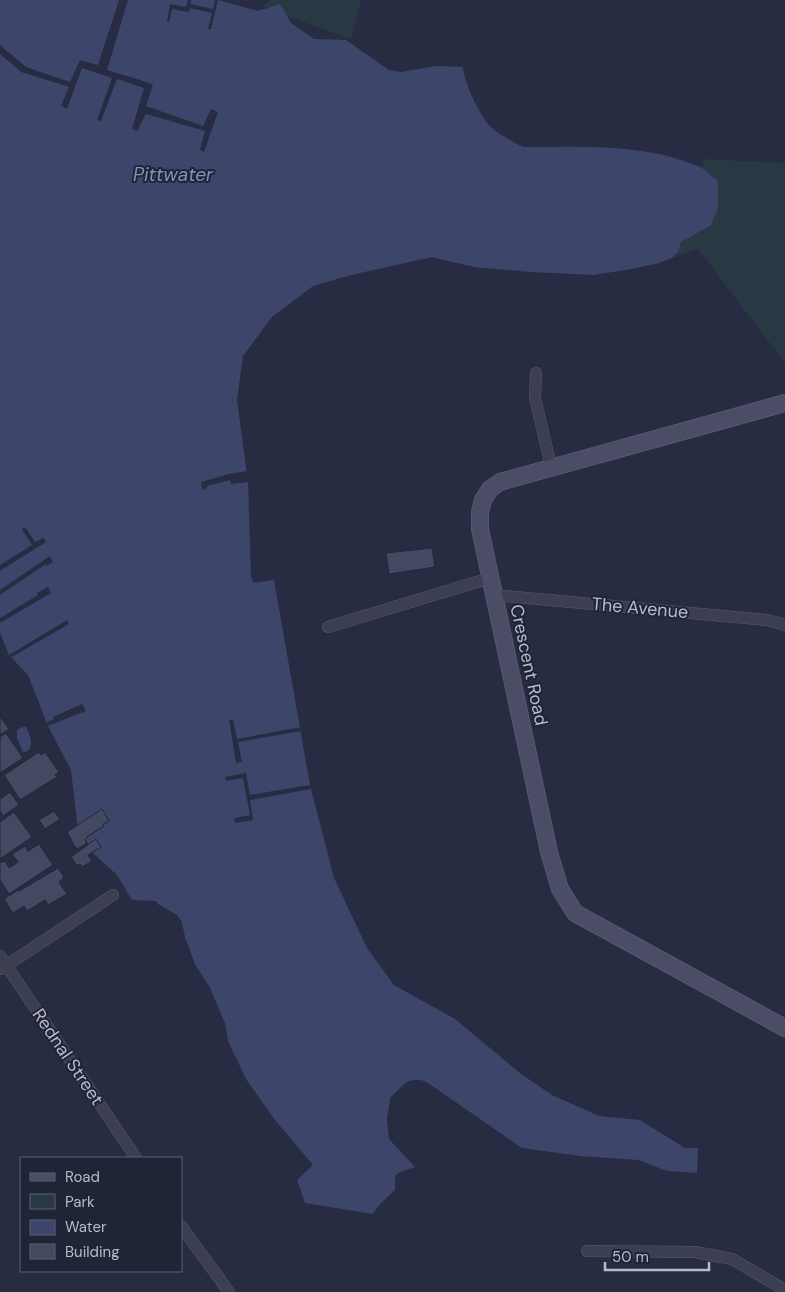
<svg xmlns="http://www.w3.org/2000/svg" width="785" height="1292" viewBox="0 0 785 1292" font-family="'DM Sans',sans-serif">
  <rect width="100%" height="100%" fill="#272c42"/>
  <path fill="#293943" d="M 270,0 L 361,0 L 351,39 L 263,7 Z
    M 705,159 L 785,163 L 785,363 L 698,249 L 672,258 L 679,251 L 681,242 L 710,226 L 718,181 L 701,167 Z"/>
  <path fill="#3e456a" d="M 0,0 L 218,0 L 258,11 L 280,4 L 291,23 L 314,39 L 346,40 L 389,70 L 401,72 L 436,66 L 463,67 C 464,82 479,114 489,125 C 496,133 509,139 519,145 L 524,147 C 582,147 645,143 700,167 C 706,170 712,177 718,181 L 718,209 L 710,226 L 681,242 L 679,251 L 672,258 L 659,263 L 632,269 L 593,275 L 531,272 L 474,267 L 432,257 L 351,275 L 313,286 L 272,317 L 246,352 L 243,356 L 237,400 L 248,482 L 251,577 L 254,583 L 274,580 L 310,785 L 334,878 L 367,948 L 394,985 L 455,1019 L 521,1074 L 552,1095 L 599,1116 L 640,1120 L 685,1148 L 698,1148 L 697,1173 L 667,1171 L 638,1160 L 580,1156 L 522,1148 L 428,1083 L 421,1080 L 415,1080 L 408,1081 L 402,1086 L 390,1098 L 387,1119 L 389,1139 L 415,1167 L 398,1173 L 395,1176 L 395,1190 L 380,1204 L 373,1214 L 305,1203 L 297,1180 L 313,1165 L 275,1120 L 246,1079 L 228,1041 L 225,1023 L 210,988 L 195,964 L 185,937 L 182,922 L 177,915 L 158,904 L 156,901 L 132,900 L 117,875 L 94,854 L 80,830 L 77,822 L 71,770 L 48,726 L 28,675 L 9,655 L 0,633 Z
    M 23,727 L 26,727 C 30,735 33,742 29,750 L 25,752 L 23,752 L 17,738 L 17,730 Z"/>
  <path fill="#272c42" d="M 119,0 L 128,0 L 107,70 L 153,84 L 146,106 L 203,126 L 211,109 L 218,112 L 204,152 L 200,150 L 205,131 L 146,114 L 137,131 L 132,129 L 144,88 L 117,79 L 101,121 L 97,120 L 112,78 L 82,68 L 67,109 L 61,106 L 69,87 L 21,72 L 0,54 L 0,45 L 26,67 L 70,82 L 80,60 L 98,65 Z
    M 188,0 L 191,0 L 191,4 L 213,9 L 215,0 L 218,0 L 211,29 L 208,29 L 212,13 L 190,8 L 189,12 L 172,9 L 169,22 L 167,22 L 170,4 L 186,7 Z
    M 247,471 L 248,482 L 231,484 L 230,480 L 207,486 L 207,488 L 202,490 L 201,482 L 229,474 Z
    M 25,527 L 35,542 L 43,538 L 46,542 L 0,571 L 0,565 L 32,545 L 22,529 Z
    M 50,556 L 53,562 L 47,566 L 46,564 L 0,595 L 0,590 Z
    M 48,587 L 51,593 L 0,623 L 0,618 L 38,595 L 37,593 Z
    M 67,620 L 69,624 L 12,657 L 9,655 Z
    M 82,704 L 86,711 L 48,726 L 47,722 L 54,719 L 53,717 Z
    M 229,720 L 233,720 L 237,739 L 301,727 L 301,731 L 238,742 L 242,762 L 236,763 Z
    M 246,773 L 250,795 L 310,785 L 311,789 L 250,800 L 253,820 L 235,823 L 234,818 L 250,815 L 243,778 L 226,781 L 225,777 Z"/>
  <path fill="#444962" stroke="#222639" d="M 432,548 L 435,567 L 389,574 L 386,553 Z
    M 0,716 L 9,729 L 0,735 Z
    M 6,733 L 23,758 L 0,773 L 0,737 Z
    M 39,752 L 41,755 L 45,752 L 59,772 L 55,775 L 57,777 L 20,800 L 4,775 Z
    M 10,792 L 19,805 L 3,816 L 0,811 L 0,799 Z
    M 102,809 L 109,821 L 103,824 L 104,826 L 88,836 L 85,840 L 87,843 L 77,849 L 74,845 L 67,832 Z
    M 54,811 L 60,819 L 45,829 L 39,820 Z
    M 14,812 L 32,837 L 0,859 L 0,822 Z
    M 96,839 L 101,847 L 88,855 L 92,861 L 82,867 L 80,864 L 77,866 L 71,857 Z
    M 39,844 L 53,865 L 9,894 L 0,880 L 0,863 L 5,861 L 9,868 L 18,862 L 12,854 L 25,846 L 28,851 Z
    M 58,868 L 64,877 L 59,882 L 67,894 L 48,905 L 45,900 L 27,911 L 24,906 L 13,913 L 4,899 L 18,890 L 19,891 Z"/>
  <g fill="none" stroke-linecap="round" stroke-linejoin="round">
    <defs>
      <path id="street" d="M 536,373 L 535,398 L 551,466
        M 494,595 L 767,620 L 785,625
        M 328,627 L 490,578
        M 0,956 L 136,1158
        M 1,969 L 113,895
        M 181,1226 L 229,1292
        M 587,1251 L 695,1252 L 732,1259 L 785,1290"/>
      <path id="secondary" d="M 785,403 L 500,482 L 490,489 L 483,500 L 480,512 L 480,529 L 549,852 L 560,889 L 575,913 L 785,1028"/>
    </defs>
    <use href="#street" stroke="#575a6c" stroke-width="12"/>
    <use href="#secondary" stroke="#575a6c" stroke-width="18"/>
    <use href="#street" stroke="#3c3f52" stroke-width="11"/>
    <use href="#secondary" stroke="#4a4d65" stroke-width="16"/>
  </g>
  <g text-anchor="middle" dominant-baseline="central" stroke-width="4" stroke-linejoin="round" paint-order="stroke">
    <g font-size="18" fill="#b9bbcc" stroke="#202437">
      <text transform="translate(640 608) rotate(5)">The Avenue</text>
      <text transform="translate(529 665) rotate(78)">Crescent Road</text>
      <text transform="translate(68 1057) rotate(56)">Rednal Street</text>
    </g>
    <g font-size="19" font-style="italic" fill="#8890b7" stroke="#202437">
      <text x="173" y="174">Pittwater</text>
    </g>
  </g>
  <rect x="20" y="1157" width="162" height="115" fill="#202437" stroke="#5d6073"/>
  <rect x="30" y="1173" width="25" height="8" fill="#4a4d65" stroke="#5d6073"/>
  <text x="65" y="1182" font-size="15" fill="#b9bbcc">Road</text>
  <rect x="30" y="1194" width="25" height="15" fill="#293943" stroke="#5d6073"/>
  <text x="65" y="1207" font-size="15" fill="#b9bbcc">Park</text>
  <rect x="30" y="1220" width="25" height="15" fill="#3e456a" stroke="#5d6073"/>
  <text x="65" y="1232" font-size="15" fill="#b9bbcc">Water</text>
  <rect x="30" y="1244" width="25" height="15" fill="#444962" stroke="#5d6073"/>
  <text x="65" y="1257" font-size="15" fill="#b9bbcc">Building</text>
  <path d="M605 1262v8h104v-8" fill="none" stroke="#b9bbcc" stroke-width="2.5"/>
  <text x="612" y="1262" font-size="15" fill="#b9bbcc" stroke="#202437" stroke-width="4" paint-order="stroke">50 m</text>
</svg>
